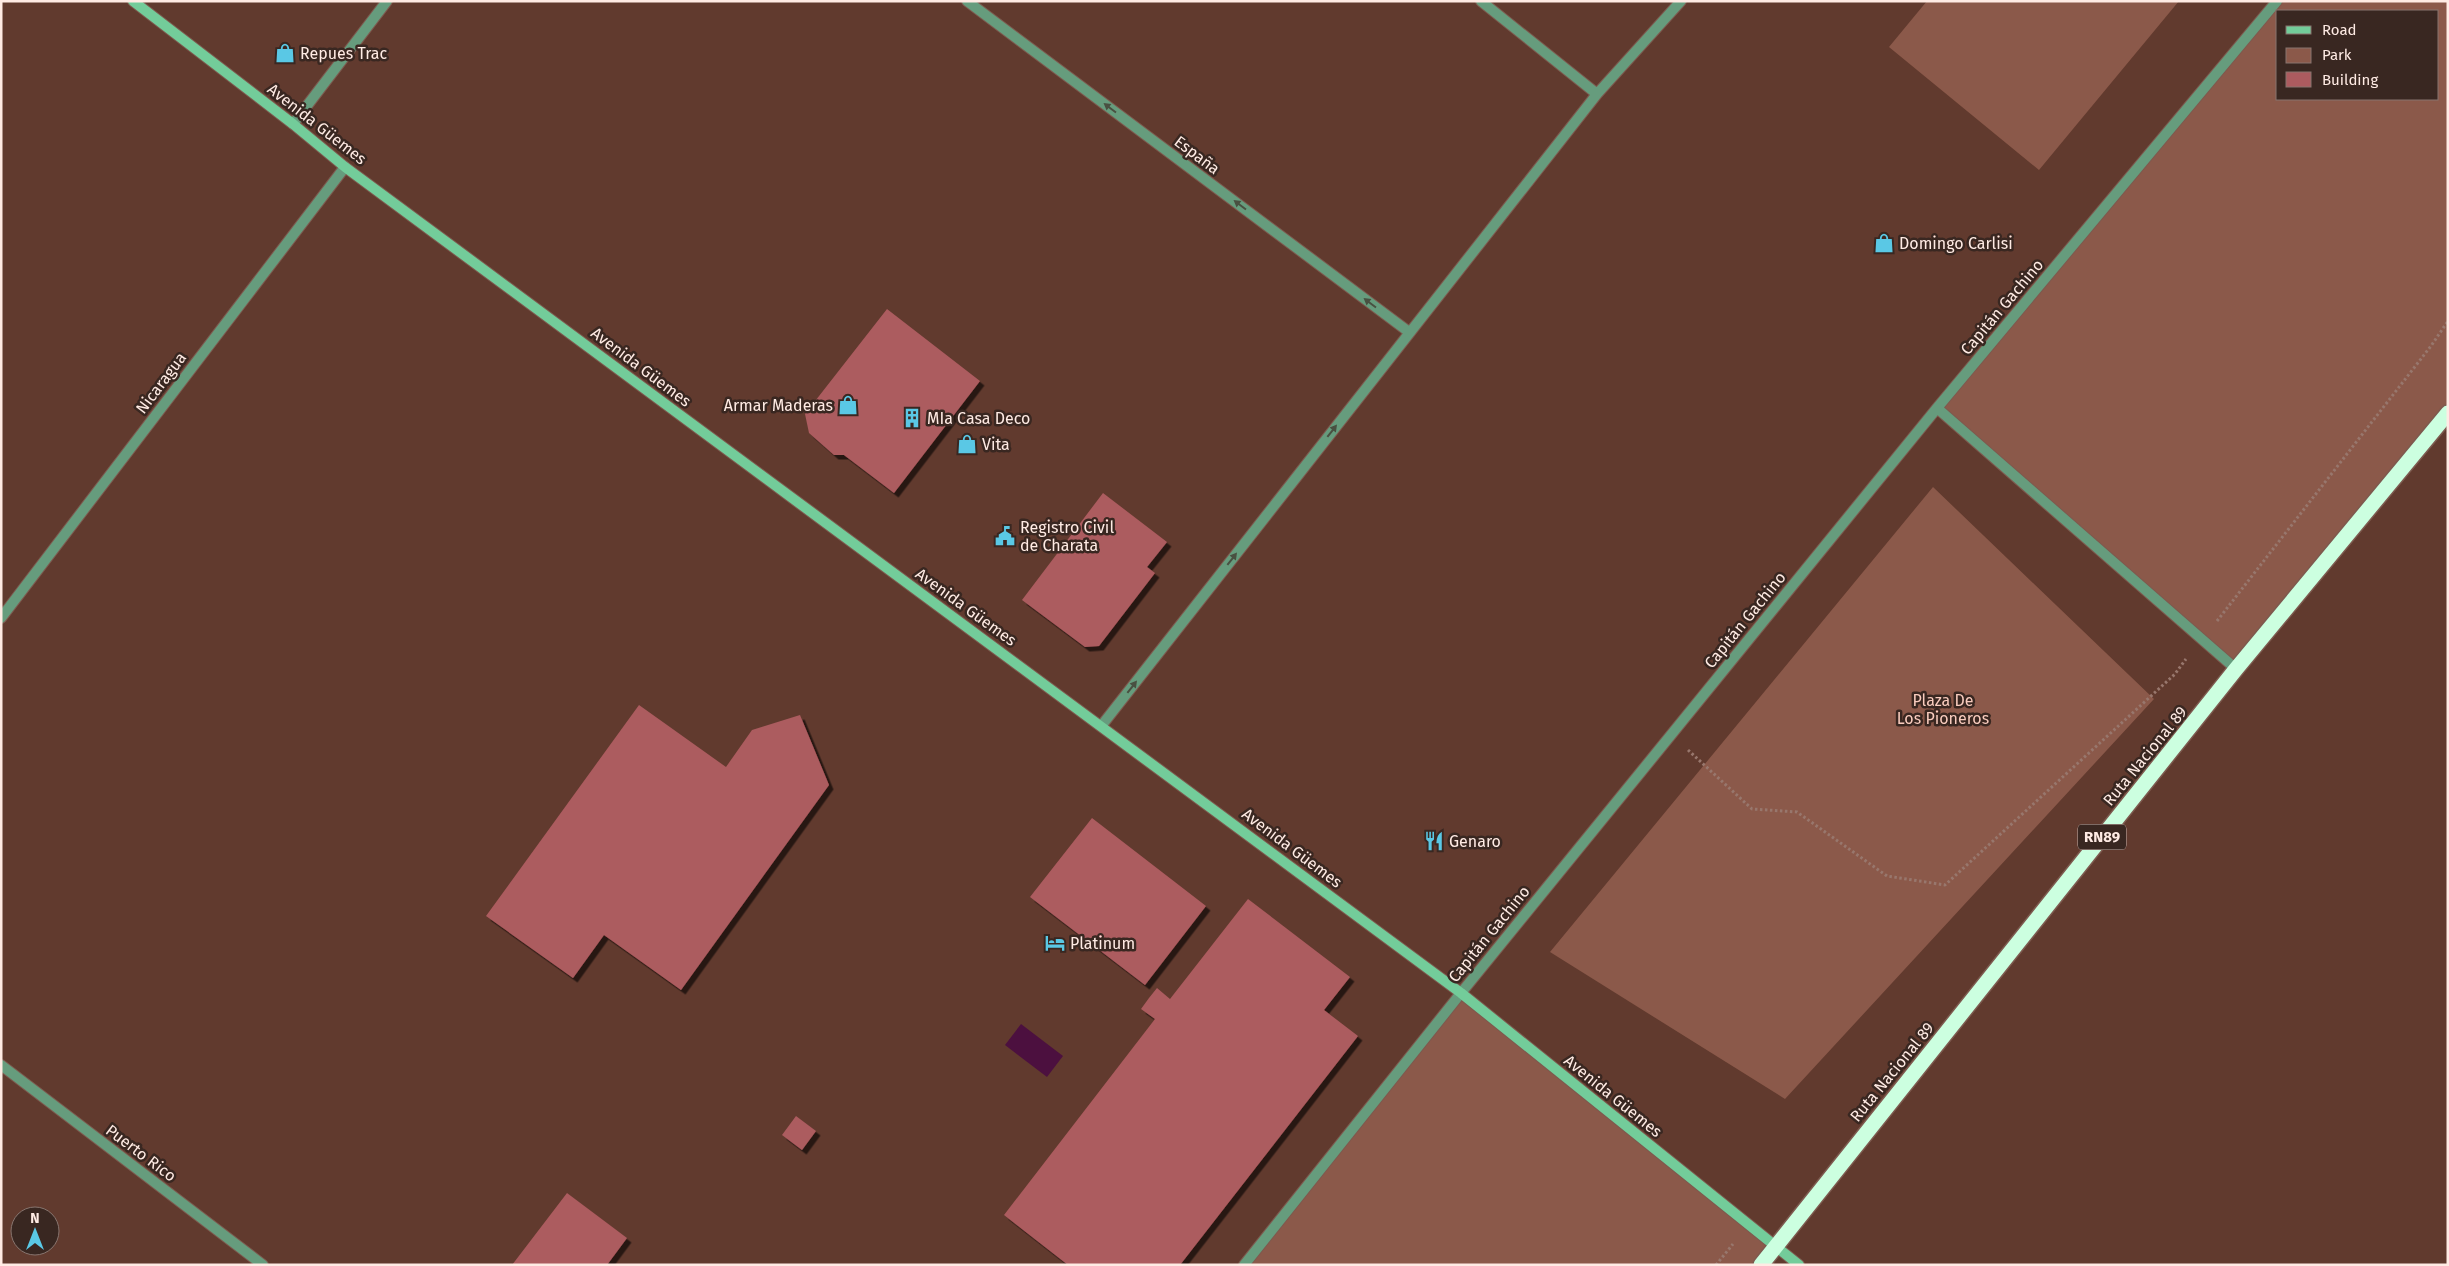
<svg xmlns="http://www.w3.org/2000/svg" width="2449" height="1266" viewBox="0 0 2449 1266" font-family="'Fira Sans',sans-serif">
  <defs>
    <filter id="shadow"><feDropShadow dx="4.5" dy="4.5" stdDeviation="0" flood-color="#0009"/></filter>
  </defs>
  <rect width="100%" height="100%" fill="#613a2e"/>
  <path fill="#8b594a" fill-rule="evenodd" d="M 1927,1 L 2179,1 L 2039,170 L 1889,47 Z
    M 2277,1 L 2448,1 L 2448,414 L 2236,669 L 1937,408 ZM 2278,11 L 2438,11 L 2438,99 L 2278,99 Z
    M 1933,487 L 2154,699 L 1785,1099 L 1550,952 Z
    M 1461,993 L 1775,1246 L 1761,1265 L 1244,1265 Z"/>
  <path fill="#4c103f" d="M 1021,1024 L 1063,1056 L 1047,1077 L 1005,1045 Z"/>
  <path fill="#ac5b5f" filter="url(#shadow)" d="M 887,309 L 980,381 L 894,493 L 844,455 L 834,455 L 809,433 L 805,414 Z
    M 1103,493 L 1167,542 L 1147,567 L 1155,573 L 1099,646 L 1085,647 L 1022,600 Z
    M 639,705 L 726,767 L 752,730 L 800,715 L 829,785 L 681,990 L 604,935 L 573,978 L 486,916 Z
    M 1092,818 L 1206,906 L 1145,985 L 1030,897 Z
    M 1248,899 L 1350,977 L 1324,1010 L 1358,1036 L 1180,1265 L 1068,1265 L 1004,1215 L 1155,1019 L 1141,1009 L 1149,998 L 1157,988 L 1170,999 Z
    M 796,1116 L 816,1131 L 802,1150 L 782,1135 Z
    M 567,1193 L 627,1238 L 607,1265 L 512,1265 Z"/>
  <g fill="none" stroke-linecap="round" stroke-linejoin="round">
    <defs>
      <path id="street" d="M 967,1 L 1409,332
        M 1481,1 L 1597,94
        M 293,124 L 387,1
        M 1937,408 L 2236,669
        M 1,618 L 345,167
        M 1102,725 L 1597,94 L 1681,1
        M 1,1065 L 263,1265
        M 1244,1265 L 1461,993 L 1937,408 L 2277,1"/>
      <path id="secondary" d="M 133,1 L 293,124 L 345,167 L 1461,993 L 1799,1265"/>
      <path id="highway" d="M 1761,1265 L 2236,669 L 2448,413"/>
    </defs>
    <use href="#street" stroke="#7d5a4f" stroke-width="12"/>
    <use href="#secondary" stroke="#7d5a4f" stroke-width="12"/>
    <use href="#highway" stroke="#7d5a4f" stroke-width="18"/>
    <path stroke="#98776d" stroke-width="3" stroke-dasharray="2.5 2.5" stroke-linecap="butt" d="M 2217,621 L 2431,346 L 2448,321
      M 1688,750 L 1752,809 L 1797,812 L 1887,876 L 1945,885 L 2175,674 L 2186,659
      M 1716,1265 L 1733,1244"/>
    <use href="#street" stroke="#669c7d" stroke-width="10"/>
    <use href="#secondary" stroke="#73cc9a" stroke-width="10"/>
    <use href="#highway" stroke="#ccffe0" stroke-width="15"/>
  </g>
  <defs><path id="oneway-solid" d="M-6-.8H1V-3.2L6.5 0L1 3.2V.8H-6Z" transform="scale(1.25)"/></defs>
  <g fill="#495041">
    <use href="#oneway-solid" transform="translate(1110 108) rotate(-143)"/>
    <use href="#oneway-solid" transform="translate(1240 205) rotate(-143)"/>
    <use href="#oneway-solid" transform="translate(1370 303) rotate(-143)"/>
    <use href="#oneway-solid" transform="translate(1332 431) rotate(-52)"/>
    <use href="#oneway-solid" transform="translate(1232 559) rotate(-52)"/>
    <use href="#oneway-solid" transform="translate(1132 687) rotate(-52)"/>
  </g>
  <defs>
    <symbol id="shop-bare" viewBox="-9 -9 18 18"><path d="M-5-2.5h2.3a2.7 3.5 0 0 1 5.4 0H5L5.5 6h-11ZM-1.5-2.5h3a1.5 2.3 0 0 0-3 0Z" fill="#5ac8e5" stroke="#392721" stroke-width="2.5" paint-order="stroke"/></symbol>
    <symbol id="building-bare" viewBox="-9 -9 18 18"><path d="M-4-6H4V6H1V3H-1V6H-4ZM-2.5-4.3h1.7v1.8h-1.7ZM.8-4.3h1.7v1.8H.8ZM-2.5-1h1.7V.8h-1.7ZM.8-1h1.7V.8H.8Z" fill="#5ac8e5" stroke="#392721" stroke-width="2.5" paint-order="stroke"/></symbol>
    <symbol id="civic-bare" viewBox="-9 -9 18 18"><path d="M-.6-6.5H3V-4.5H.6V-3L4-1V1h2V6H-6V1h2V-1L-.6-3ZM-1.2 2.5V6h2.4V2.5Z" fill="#5ac8e5" stroke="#392721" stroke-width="2.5" paint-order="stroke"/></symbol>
    <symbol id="restaurant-bare" viewBox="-9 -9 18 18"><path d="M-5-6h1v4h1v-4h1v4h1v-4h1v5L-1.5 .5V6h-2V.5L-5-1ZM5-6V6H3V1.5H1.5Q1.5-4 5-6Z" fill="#5ac8e5" stroke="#392721" stroke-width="2.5" paint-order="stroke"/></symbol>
    <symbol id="hotel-bare" viewBox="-9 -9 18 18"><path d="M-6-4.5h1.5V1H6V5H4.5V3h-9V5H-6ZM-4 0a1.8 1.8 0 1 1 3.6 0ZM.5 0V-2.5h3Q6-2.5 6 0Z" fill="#5ac8e5" stroke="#392721" stroke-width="2.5" paint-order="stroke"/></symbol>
  </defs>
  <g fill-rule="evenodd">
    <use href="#shop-bare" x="271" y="39" width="28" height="28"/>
    <use href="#shop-bare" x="1870" y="229" width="28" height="28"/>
    <use href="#shop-bare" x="834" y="391" width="28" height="28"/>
    <use href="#building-bare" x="898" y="404" width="28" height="28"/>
    <use href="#shop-bare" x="953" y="430" width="28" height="28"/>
    <use href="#civic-bare" x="991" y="522" width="28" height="28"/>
    <use href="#restaurant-bare" x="1420" y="827" width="28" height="28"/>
    <use href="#hotel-bare" x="1041" y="929" width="28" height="28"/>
  </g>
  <g text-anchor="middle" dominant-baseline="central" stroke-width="5" stroke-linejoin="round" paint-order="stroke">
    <rect fill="#392721" stroke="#c4b0aa" stroke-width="1" x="2078" y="824.5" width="48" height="25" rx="4"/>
    <g font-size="15" font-weight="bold" fill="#ffebe4">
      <text x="2102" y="837">RN89</text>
    </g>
    <g font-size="16" fill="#ffebe4" stroke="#392721" text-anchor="start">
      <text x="300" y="53">Repues Trac</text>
      <text x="1899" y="243">Domingo Carlisi</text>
      <text x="833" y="405" text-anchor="end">Armar Maderas</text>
      <text x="927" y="418">MIa Casa Deco</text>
      <text x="982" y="444">Vita</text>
      <text x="1020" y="527">Registro Civil<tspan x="1020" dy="18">de Charata</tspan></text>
      <text x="1449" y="841">Genaro</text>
      <text x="1070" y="943">Platinum</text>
    </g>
    <g font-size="16" fill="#ffebe4" stroke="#392721">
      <text transform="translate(317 124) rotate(38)">Avenida Güemes</text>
      <text transform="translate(1197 155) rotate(37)">España</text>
      <text transform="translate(2002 307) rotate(-50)">Capitán Gachino</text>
      <text transform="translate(641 367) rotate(37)">Avenida Güemes</text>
      <text transform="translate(161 383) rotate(-53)">Nicaragua</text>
      <text transform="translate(966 607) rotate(36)">Avenida Güemes</text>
      <text transform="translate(1745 620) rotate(-51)">Capitán Gachino</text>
      <text transform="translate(2145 756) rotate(-51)">Ruta Nacional 89</text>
      <text transform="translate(1292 848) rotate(37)">Avenida Güemes</text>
      <text transform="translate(1489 934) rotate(-51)">Capitán Gachino</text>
      <text transform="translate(1892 1072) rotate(-51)">Ruta Nacional 89</text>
      <text transform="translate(1613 1096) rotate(39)">Avenida Güemes</text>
      <text transform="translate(141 1153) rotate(37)">Puerto Rico</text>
    </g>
    <g font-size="16" fill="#f9ccbe" stroke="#392721">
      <text x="1943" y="700">Plaza De<tspan x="1943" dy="18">Los Pioneros</tspan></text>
    </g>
  </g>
  <rect width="2449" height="1266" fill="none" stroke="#ffebe4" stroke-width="5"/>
  <rect x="2276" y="10" width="162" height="90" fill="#392721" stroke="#88756f"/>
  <rect x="2286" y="26" width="25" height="8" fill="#73cc9a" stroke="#88756f"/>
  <text x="2322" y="35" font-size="15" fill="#ffebe4">Road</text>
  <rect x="2286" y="48" width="25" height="15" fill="#8b594a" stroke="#88756f"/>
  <text x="2322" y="60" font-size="15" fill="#ffebe4">Park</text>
  <rect x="2286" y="72" width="25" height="15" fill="#ac5b5f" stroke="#88756f"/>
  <text x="2322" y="85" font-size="15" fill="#ffebe4">Building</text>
  <g transform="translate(35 1231)"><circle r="24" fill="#392721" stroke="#88756f"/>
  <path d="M0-4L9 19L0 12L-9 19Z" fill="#5ac8e5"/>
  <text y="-8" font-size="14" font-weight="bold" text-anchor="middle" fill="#ffebe4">N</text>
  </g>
</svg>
